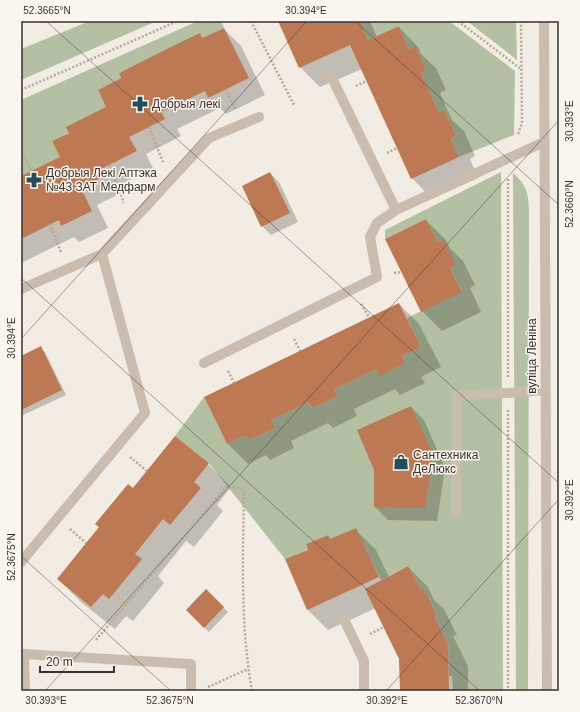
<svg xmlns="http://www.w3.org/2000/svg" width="580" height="712" viewBox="0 0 580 712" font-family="Helvetica,sans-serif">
  <rect width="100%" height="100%" fill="#f2ece2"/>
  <path fill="#b3c0a2" d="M 90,21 L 157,21 L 21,80 L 21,49 Z
    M 198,21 L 221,21 L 224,28 L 202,38 L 200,34 L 119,73 L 121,78 L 98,90 L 109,113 L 52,141 L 63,162 L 21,176 L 21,100 Z
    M 360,21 L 449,21 L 515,71 L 514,135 L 459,157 L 450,138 L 456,136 L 444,110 L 439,113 L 421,73 L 426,70 L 416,47 L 409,50 L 399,26 L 368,40 Z
    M 467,21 L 516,21 L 517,60 Z
    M 501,172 L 503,691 L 453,691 L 452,676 L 449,676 L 448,645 L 434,616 L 437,614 L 424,588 L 421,590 L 408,566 L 381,580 L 356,529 L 330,539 L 328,535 L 306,544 L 308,550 L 285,559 L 209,463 L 175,436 L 204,397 L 227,444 L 246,435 L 249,440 L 275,428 L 271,420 L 309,402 L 312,408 L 338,396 L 334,389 L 376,369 L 380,375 L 405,363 L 402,356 L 421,347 L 407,318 L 462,291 L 450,268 L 442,239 L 438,242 L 426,219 L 385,239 L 385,230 Z
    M 513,173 C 527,186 528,191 529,211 L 528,691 L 516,691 Z"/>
  <path fill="#0003" d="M 279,21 L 370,21 L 377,37 L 399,27 L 419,48 L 421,54 L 436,68 L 446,90 L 440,93 L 452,120 L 464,131 L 475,156 L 470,159 L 478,178 L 432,199 L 412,178 L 362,69 L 320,87 L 300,67 Z
    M 224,29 L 241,46 L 265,95 L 226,114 L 220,108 L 177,129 L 181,136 L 146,154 L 153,168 L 117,186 L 121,193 L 97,205 L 108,228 L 79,242 L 74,237 L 21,263 L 21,177 L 62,158 L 70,133 L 107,108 L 122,79 L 200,35 L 204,39 Z
    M 270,173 L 279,182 L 298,222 L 271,235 L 262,226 Z
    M 426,220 L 446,240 L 450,248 L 463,261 L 475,285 L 470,288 L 481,312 L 442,331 L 422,311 Z
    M 399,304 L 419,324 L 441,367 L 421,377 L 425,383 L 400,395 L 395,389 L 354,409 L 357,416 L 333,428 L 328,423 L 291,441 L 294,448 L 270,460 L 266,455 L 248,464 L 228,444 L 206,398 Z
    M 40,348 L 45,352 L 66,395 L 21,416 L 21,357 Z
    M 411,407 L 424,420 L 445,468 L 437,521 L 388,520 L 375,507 L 375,470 Z
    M 175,437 L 208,464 L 231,487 L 217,505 L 223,511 L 194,547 L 186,541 L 158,576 L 164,583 L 133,621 L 126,616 L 115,629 L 81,602 L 58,579 Z
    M 356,530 L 376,550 L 389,577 L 408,567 L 428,587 L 434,600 L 444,609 L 457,635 L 453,636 L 468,666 L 468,691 L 401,691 L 400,659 L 376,608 L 328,630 L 308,610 L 287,560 L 309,550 L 328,536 L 332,540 Z
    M 206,591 L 228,612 L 209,632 L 187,610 Z"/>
  <path fill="#bd7854" d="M 278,21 L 360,21 L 368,40 L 399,26 L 409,50 L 416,46 L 426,70 L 421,73 L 439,113 L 444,110 L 456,136 L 450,138 L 459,157 L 411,179 L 350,45 L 299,68 Z
    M 224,28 L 249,78 L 208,98 L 205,91 L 161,112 L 165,119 L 129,137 L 137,151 L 101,169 L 105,176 L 81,188 L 92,211 L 61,226 L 59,220 L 21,239 L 21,176 L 60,157 L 52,141 L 69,133 L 66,127 L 106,107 L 98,90 L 121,78 L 119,73 L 171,47 L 200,33 L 202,38 Z
    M 270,172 L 290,213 L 261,227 L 242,186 Z
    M 426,219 L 438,242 L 443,239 L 456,265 L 450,268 L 462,292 L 421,312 L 385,239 Z
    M 399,303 L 421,347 L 402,356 L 405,363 L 379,376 L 376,369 L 334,389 L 338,396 L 312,408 L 309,402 L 271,420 L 275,428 L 249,440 L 246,435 L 227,444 L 204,397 Z
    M 41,346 L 62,390 L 21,410 L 21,356 Z
    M 411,406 L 433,454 L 425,508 L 374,507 L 374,470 L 357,430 Z
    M 175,436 L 209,463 L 194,482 L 201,488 L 170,525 L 163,519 L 135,554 L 142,559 L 109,599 L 103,594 L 91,607 L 57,579 L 99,527 L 95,524 L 128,484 L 133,488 Z
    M 356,528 L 379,577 L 307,610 L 285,559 L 308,550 L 306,544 L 328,535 L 330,539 Z
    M 408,566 L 421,590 L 424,588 L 437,615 L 434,616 L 448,645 L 449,691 L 400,691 L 399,659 L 365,589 Z
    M 206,589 L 224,607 L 204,628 L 186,610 Z"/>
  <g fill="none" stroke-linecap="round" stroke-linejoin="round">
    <path stroke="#b6a898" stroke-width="2.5" stroke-dasharray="2 2" stroke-linecap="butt" d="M 251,21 L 294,105
      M 458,21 L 521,69
      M 356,86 L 366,81
      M 226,89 L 235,109
      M 21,90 L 178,21
      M 149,127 L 163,162
      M 518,134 L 522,123 L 521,21
      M 21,150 L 32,171
      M 387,153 L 397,148
      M 109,165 L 124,203
      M 50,224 L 61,252
      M 394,273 L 401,272
      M 361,304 L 369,317
      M 294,339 L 300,351
      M 228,371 L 234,383
      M 508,377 L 508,178
      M 508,410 L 508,691
      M 130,457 L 147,471
      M 70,529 L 86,543
      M 370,634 L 384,627
      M 96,640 L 227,486 L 244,489 C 243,557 240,624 252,691
      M 208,687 L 248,669"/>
    <path stroke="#cabdae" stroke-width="10" d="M 544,21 L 547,691
      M 331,76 L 396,210 L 544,142
      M 21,289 L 102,254 L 209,138 L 259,117
      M 204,363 L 377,277 L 370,237 L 377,223 L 396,210
      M 456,513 L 457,395 L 508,393 L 545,390
      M 21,562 L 145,413 L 102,254
      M 343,617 L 364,661 L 364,691
      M 25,691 L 24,654 L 191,664 L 191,691"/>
  </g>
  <path fill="none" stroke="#39312c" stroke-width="1" stroke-opacity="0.45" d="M 46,21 L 559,483M 355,21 L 559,205M 21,278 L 480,691M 21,339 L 307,21M 21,556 L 171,691M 45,691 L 559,120M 386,691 L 559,499"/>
  <defs>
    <symbol id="pharmacy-bare" viewBox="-9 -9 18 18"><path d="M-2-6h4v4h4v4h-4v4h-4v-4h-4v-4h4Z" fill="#244f58" stroke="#faf5ee" stroke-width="2.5" paint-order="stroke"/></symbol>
    <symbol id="shop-bare" viewBox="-9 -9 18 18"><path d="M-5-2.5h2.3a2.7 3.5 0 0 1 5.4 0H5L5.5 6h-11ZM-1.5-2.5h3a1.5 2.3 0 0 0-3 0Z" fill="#244f58" stroke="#faf5ee" stroke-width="2.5" paint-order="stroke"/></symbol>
  </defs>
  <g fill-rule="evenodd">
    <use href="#pharmacy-bare" x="129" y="93" width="22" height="22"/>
    <use href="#pharmacy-bare" x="23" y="169" width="22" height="22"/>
    <use href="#shop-bare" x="390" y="451" width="22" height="22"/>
  </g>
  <g text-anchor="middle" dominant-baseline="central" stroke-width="3" stroke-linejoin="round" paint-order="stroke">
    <g font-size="12" fill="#39312c" stroke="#faf5ee" text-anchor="start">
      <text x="152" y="104">Добрыя лекі</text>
      <text x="46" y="173">Добрыя Лекі Аптэка<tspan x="46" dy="14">№43 ЗАТ Медфарм</tspan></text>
      <text x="413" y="455">Сантехника<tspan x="413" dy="14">ДеЛюкс</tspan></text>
    </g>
    <g font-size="12" fill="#39312c" stroke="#faf5ee">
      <text transform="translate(532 356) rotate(-90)">вуліца Леніна</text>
    </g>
  </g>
  <rect width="580" height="712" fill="none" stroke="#faf5ee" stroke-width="44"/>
  <path d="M40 666v6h74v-6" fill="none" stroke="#39312c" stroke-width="2"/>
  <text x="46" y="666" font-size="12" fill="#39312c" stroke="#faf5ee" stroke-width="3" paint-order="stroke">20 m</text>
  <rect x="22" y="22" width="536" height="668" fill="none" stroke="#39312c" stroke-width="1.5"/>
  <g font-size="10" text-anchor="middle" fill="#39312c">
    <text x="47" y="14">52.3665°N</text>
    <text x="306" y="14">30.394°E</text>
    <text transform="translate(569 121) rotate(-90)" y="4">30.393°E</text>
    <text transform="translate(569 204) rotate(-90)" y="4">52.3660°N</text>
    <text transform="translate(11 338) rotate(-90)" y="4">30.394°E</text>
    <text transform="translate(569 500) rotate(-90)" y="4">30.392°E</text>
    <text transform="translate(11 557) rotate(-90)" y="4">52.3675°N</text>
    <text x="46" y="704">30.393°E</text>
    <text x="170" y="704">52.3675°N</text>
    <text x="387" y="704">30.392°E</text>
    <text x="479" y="704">52.3670°N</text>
  </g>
</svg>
